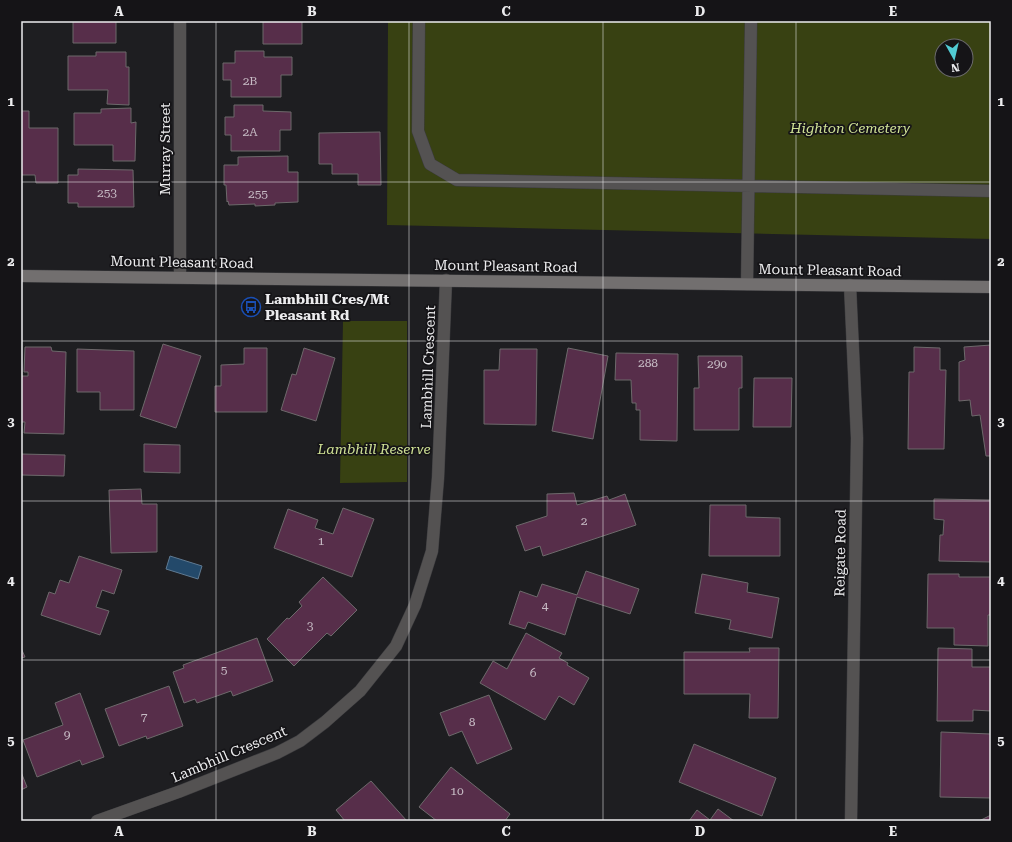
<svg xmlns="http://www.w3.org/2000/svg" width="1012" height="842" viewBox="0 0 1012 842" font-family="'Roboto Serif',serif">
  <rect width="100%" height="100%" fill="#1e1e21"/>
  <path fill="#384112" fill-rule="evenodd" d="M 388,21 L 991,21 L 991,239 L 387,225 ZM 942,46 L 966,46 L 966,70 L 942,70 Z
    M 343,321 L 407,321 L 407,482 L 340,483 Z"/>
  <path fill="#23496a" stroke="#5f7a92" d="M 170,556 L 202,566 L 198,579 L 166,569 Z"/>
  <path fill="#572e4a" stroke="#6d696b" d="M 73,21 L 116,21 L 116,43 L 73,43 Z
    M 263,21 L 302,21 L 302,44 L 263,44 Z
    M 235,51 L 264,51 L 264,57 L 292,57 L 292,75 L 281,75 L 281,97 L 231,97 L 231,80 L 223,80 L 223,63 L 235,63 Z
    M 96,52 L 126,52 L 126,67 L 129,67 L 129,105 L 107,104 L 108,90 L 68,90 L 68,56 L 96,56 Z
    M 234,105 L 263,105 L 263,111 L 291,112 L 291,130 L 280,130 L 280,151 L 231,151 L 231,135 L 225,135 L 225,117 L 234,117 Z
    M 131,108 L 131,123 L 136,122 L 135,161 L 113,161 L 113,145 L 74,145 L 74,113 L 101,113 L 101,109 Z
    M 21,111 L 29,111 L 29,128 L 58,128 L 58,183 L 36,183 L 35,175 L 21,175 Z
    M 380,132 L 381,185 L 358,185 L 358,174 L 332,174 L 332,164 L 319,164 L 319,133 Z
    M 288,156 L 288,172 L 298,172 L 298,202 L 275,203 L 275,205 L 255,206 L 255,204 L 229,205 L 228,201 L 227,202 L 226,185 L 224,185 L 224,165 L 238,165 L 238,157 Z
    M 78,169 L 133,170 L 134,207 L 78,207 L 78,203 L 68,203 L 68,175 L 78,175 Z
    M 163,344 L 201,356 L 176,428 L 140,416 Z
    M 991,345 L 991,456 L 986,456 L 980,415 L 972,416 L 970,400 L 959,401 L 959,362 L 965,360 L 964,347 Z
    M 25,347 L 51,347 L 52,351 L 66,352 L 64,434 L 24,433 L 25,422 L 21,422 L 21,381 L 22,376 L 28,376 L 28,372 L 24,372 Z
    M 914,347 L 940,348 L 940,370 L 946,370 L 944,449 L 908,449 L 909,372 L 914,372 Z
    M 244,348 L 267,348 L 267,412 L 215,412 L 215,386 L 221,386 L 221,365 L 244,364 Z
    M 304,348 L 335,358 L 316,421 L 281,410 L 292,374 L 296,375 Z
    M 568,348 L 608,356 L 593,439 L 552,431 Z
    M 77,349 L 134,351 L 134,410 L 100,410 L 100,392 L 77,392 Z
    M 500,349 L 537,349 L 536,425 L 484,424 L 484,370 L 499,370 Z
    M 616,353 L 678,354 L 677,441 L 640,440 L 640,410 L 636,410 L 636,403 L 632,403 L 631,380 L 615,380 Z
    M 698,356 L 742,356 L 742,388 L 739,388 L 739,430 L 694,430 L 694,388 L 699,388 Z
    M 754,378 L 792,378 L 791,427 L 753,427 Z
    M 144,444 L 180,445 L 180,473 L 144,472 Z
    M 21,454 L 65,455 L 64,476 L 21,475 Z
    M 141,489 L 142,504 L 157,504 L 157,552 L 111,553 L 109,490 Z
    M 574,493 L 577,505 L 607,496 L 609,500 L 625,494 L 636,525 L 543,556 L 540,546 L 525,551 L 516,526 L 547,516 L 547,494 Z
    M 934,499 L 991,500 L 991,562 L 939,561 L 940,535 L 943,535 L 944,520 L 934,519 Z
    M 710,505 L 746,505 L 746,517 L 780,518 L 780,556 L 709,556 Z
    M 343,508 L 374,519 L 352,577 L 274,548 L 288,509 L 318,520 L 315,528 L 333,534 Z
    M 79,556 L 122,570 L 114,594 L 102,590 L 96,607 L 109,611 L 100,635 L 41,615 L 49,592 L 55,594 L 60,580 L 69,583 Z
    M 586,571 L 639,589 L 630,614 L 577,597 L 565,635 L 528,622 L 525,629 L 509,624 L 520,591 L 537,597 L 542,584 L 577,595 Z
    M 702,574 L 748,583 L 747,592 L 779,598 L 772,638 L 729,629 L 731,620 L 695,613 Z
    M 928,574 L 959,574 L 959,577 L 991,577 L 991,615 L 988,615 L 988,646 L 954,645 L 954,628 L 927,628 Z
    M 323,577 L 357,610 L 331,636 L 327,633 L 294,666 L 267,639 L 287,618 L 289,619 L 302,606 L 299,602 Z
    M 526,633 L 562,653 L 559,658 L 568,663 L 567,665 L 589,678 L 574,705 L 559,696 L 545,720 L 480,683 L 493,661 L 507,669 Z
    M 257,638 L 273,681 L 233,696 L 231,691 L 197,703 L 195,699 L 184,703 L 173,672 L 184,668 L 183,665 Z
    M 21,648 L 25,657 L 21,658 Z
    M 749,648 L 779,648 L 778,718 L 749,718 L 750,694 L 684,694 L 684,652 L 750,652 Z
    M 938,648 L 972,649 L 972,667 L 991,667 L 991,711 L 973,710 L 973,721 L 937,721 Z
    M 169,686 L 183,726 L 147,739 L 146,736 L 119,746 L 105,709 Z
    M 80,693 L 104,757 L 82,765 L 80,760 L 37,777 L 23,740 L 63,725 L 55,703 Z
    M 489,695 L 512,749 L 477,764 L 462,731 L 449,736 L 440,713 Z
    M 941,732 L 991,734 L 991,798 L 940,797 Z
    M 694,744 L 776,778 L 762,816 L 679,782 Z
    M 451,767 L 510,814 L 505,821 L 437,821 L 419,807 Z
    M 21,772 L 27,787 L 21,790 Z
    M 371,781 L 407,821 L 345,821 L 336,810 Z
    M 718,809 L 734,821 L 689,821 L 697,810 L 710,820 Z
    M 991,815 L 991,821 L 979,821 Z"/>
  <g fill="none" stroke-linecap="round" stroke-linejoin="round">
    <defs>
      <path id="lane" d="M 419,21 L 418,131 L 430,164 L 457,180 L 991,191
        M 747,284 L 751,21"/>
      <path id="street" d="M 180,21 L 180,277
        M 850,285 L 857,438 L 851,821
        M 97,821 L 181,791 L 277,753 L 300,741 L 325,722 L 360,691 L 396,646 L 415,605 L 432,551 L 438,478 L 446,280"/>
      <path id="secondary" d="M 21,276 L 991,287"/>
    </defs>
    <use href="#lane" stroke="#3b3b3e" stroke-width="13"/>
    <use href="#street" stroke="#3b3b3e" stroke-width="13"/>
    <use href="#secondary" stroke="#3b3b3e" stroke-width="13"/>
    <use href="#lane" stroke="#545252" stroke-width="12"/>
    <use href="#street" stroke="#545252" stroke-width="12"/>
    <use href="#secondary" stroke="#726f6f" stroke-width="12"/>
  </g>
  <path fill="none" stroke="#ececee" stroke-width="1" stroke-opacity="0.55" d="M 216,21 L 216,821M 409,21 L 409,821M 603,21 L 603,821M 796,21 L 796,821M 21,182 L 991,182M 21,341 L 991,341M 21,501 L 991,501M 21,660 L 991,660"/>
  <defs>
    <symbol id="bus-ring" viewBox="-11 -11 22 22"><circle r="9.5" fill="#151417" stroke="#1a4fb4" stroke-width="1.5"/><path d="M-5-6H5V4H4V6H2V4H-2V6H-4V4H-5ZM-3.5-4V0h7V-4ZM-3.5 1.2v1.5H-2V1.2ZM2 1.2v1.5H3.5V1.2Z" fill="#1a4fb4"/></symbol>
  </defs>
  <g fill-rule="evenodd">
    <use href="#bus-ring" x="240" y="296" width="22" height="22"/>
  </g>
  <g text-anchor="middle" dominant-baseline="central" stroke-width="3.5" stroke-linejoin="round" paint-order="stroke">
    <g font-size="12" fill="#c7bcc5">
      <text x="250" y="81">2B</text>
      <text x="250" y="132">2A</text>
      <text x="107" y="193">253</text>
      <text x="258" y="194">255</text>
      <text x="648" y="363">288</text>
      <text x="717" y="364">290</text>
      <text x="584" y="521">2</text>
      <text x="321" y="541">1</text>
      <text x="545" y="606">4</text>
      <text x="310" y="626">3</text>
      <text x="224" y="670">5</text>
      <text x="533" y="673">6</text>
      <text x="144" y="717">7</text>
      <text x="472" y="722">8</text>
      <text x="67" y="735">9</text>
      <text x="457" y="791">10</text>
    </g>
    <g font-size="14" font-style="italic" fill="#cfe195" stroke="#151417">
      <text x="850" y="128">Highton Cemetery</text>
      <text x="374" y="449">Lambhill Reserve</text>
    </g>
    <g font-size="14" fill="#ececee" stroke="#151417">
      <text transform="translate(165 149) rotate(-90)">Murray Street</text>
      <text transform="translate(182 262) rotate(1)">Mount Pleasant Road</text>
      <text transform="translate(506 266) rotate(1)">Mount Pleasant Road</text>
      <text transform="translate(830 270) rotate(1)">Mount Pleasant Road</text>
      <text transform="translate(428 367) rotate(-88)">Lambhill Crescent</text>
      <text transform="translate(840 553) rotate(-89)">Reigate Road</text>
      <text transform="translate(229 754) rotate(-23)">Lambhill Crescent</text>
    </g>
    <g font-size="14" font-weight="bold" fill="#ececee" stroke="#151417" text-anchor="start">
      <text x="265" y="299">Lambhill Cres/Mt<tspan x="265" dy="16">Pleasant Rd</tspan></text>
    </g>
  </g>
  <rect width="1012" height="842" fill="none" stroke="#151417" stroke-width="44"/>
  <g transform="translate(954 58) rotate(172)"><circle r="19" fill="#151417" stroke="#6b6a6d"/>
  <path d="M0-3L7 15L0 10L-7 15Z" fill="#51ccd4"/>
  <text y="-6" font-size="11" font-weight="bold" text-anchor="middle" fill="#ececee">N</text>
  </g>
  <rect x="22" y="22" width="968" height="798" fill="none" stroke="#ececee" stroke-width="1.5"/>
  <g font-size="13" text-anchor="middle" font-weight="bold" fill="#ececee">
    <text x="119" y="16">A</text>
    <text x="312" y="16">B</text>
    <text x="506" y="16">C</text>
    <text x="700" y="16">D</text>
    <text x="893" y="16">E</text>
    <text x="11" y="106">1</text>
    <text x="1001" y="106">1</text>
    <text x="11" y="266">2</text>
    <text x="1001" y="266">2</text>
    <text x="11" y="426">3</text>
    <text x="1001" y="426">3</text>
    <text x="11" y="585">4</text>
    <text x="1001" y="585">4</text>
    <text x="11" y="745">5</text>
    <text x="1001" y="745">5</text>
    <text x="119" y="836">A</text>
    <text x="312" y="836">B</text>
    <text x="506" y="836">C</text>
    <text x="700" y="836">D</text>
    <text x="893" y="836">E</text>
  </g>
</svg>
